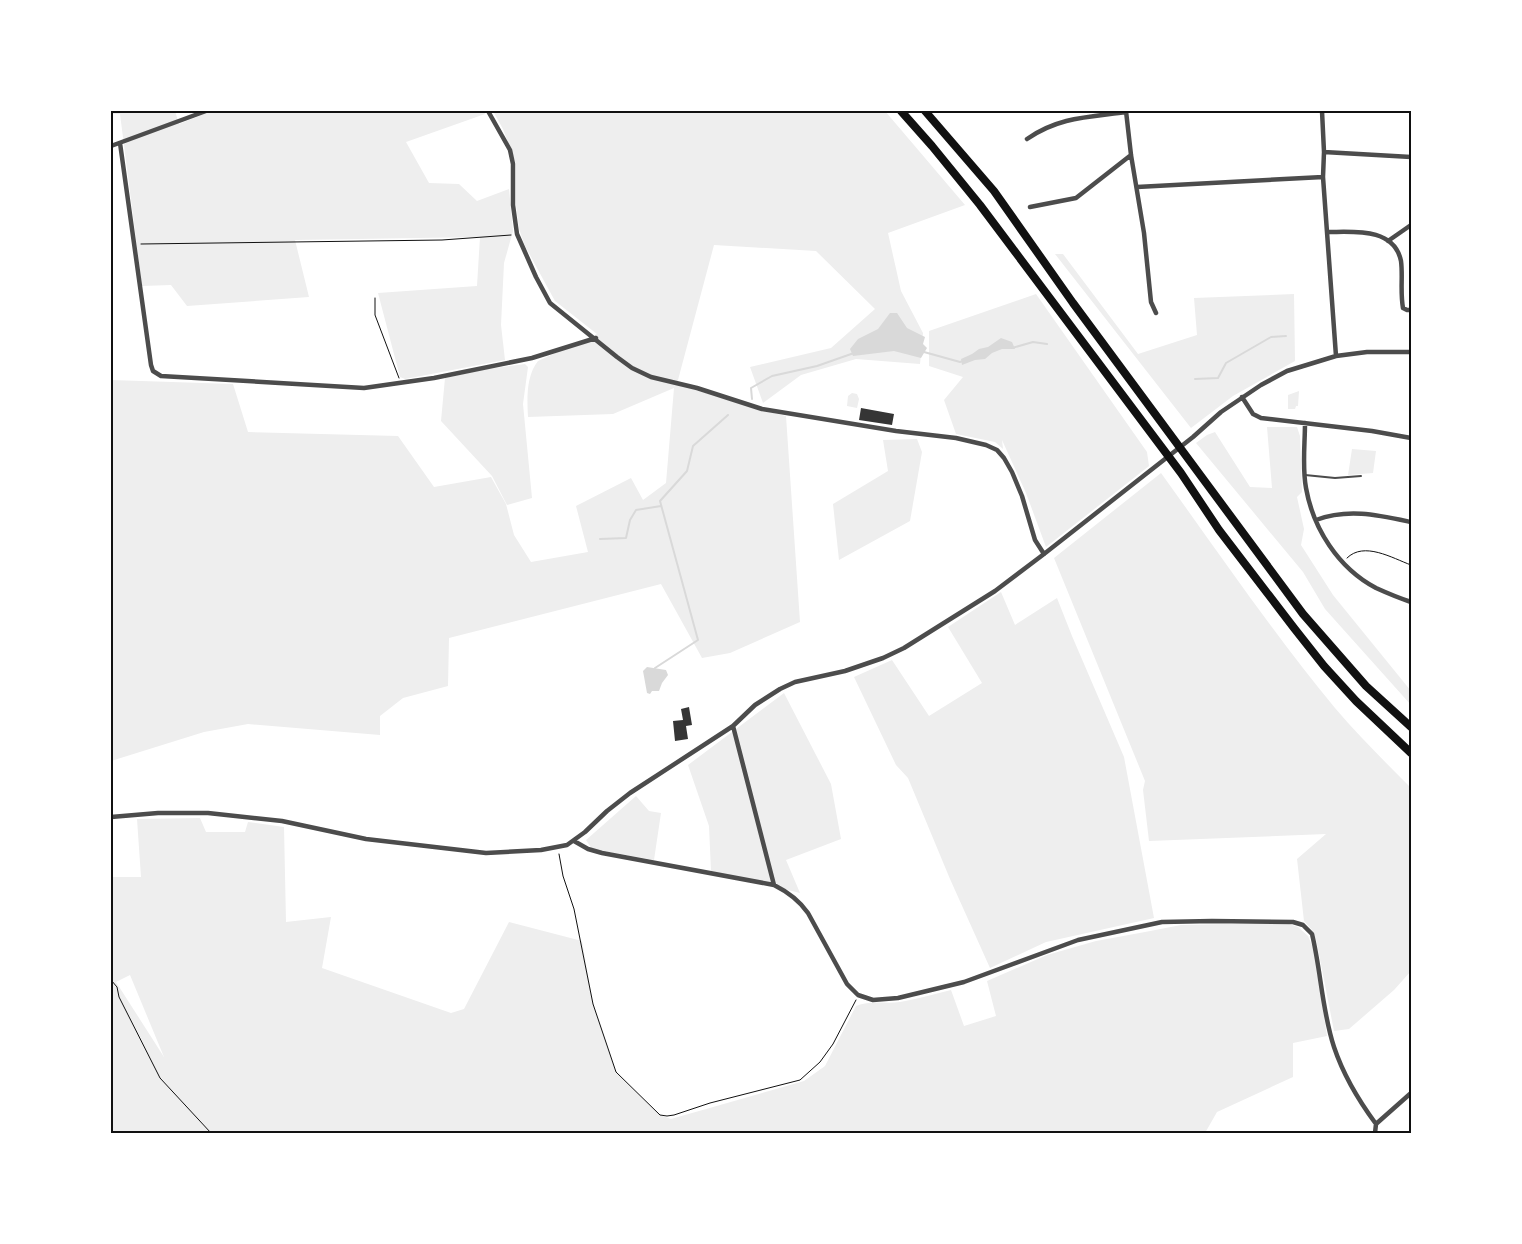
<svg xmlns="http://www.w3.org/2000/svg" width="1522" height="1244" viewBox="0 0 1522 1244" font-family="Overpass,sans-serif">
  <rect width="100%" height="100%" fill="#fff"/>
  <path fill="#eee" fill-rule="evenodd" d="M 111,111 L 175,111 L 179,124 L 212,111 L 484,111 L 485,114 L 406,142 L 429,183 L 459,184 L 477,201 L 509,189 L 513,231 L 504,263 L 501,325 L 505,360 L 405,379 L 400,377 L 378,293 L 477,286 L 480,237 L 295,240 L 309,297 L 187,306 L 171,285 L 142,286 L 120,114 L 111,114 Z
    M 493,111 L 885,111 L 965,205 L 888,233 L 901,291 L 923,333 L 920,364 L 856,359 L 801,375 L 763,403 L 750,367 L 831,348 L 875,309 L 816,251 L 714,245 L 678,380 L 676,384 L 761,410 L 786,416 L 800,622 L 730,653 L 702,658 L 661,584 L 449,638 L 448,686 L 403,698 L 380,716 L 380,735 L 248,724 L 204,732 L 111,761 L 111,380 L 233,384 L 248,432 L 398,436 L 434,487 L 491,477 L 506,504 L 514,535 L 531,562 L 588,552 L 576,506 L 631,478 L 643,500 L 666,483 L 674,388 L 613,414 L 528,417 C 527,399 526,376 538,361 L 597,334 L 555,301 L 525,246 L 519,229 L 516,205 L 516,164 L 503,129 Z
    M 1055,254 L 1063,254 L 1138,354 L 1197,335 L 1194,298 L 1294,294 L 1295,361 L 1233,396 L 1191,428 Z
    M 1036,294 L 1147,452 L 1149,466 L 1046,547 L 1026,493 L 1002,440 L 1003,449 L 995,442 L 956,434 L 944,400 L 963,377 L 929,366 L 929,331 Z
    M 525,364 L 528,367 L 523,404 L 532,498 L 507,505 L 492,476 L 441,421 L 445,378 L 487,369 Z
    M 1299,391 L 1298,406 L 1296,406 L 1295,409 L 1288,409 L 1288,395 Z
    M 852,393 L 857,394 L 859,399 L 857,408 L 847,406 L 848,396 Z
    M 1267,427 L 1297,427 L 1300,436 L 1302,492 L 1297,497 L 1304,529 L 1301,545 L 1333,595 L 1411,691 L 1411,705 L 1325,609 L 1303,572 L 1196,443 L 1207,435 L 1215,432 L 1250,487 L 1272,488 Z
    M 917,439 L 922,452 L 910,521 L 839,560 L 833,504 L 888,471 L 883,440 Z
    M 1352,449 L 1376,451 L 1373,473 L 1348,475 Z
    M 1161,473 C 1218,552 1273,633 1335,708 C 1359,736 1385,762 1411,788 L 1411,971 L 1394,990 L 1349,1029 L 1334,1031 L 1316,939 L 1312,930 L 1304,921 L 1297,859 L 1326,834 L 1149,841 L 1143,790 L 1145,781 L 1054,558 Z
    M 1001,592 L 1015,625 L 1057,598 L 1072,636 L 1124,757 L 1154,918 L 1046,942 L 990,968 L 950,879 L 908,778 L 896,765 L 854,677 L 892,660 L 929,716 L 982,683 L 948,627 Z
    M 784,693 L 831,784 L 841,839 L 786,860 L 800,893 L 711,871 L 709,826 L 688,765 Z
    M 636,796 L 649,811 L 661,813 L 654,860 L 592,849 L 586,840 Z
    M 200,818 L 206,832 L 245,832 L 248,822 L 284,827 L 286,922 L 331,917 L 322,968 L 451,1013 L 464,1009 L 509,922 L 582,941 L 593,1004 L 616,1072 L 660,1115 L 671,1119 L 804,1081 L 825,1066 L 856,1006 C 869,1000 886,1004 900,1002 C 917,999 934,994 951,990 L 964,1026 L 996,1016 L 987,981 L 1047,955 L 1096,941 L 1145,932 L 1181,925 L 1272,923 L 1289,924 L 1298,927 L 1308,936 L 1314,950 L 1327,1036 L 1293,1043 L 1293,1077 L 1217,1112 L 1205,1133 L 111,1133 L 111,877 L 141,877 L 137,819 ZM 130,975 L 164,1057 L 116,982 Z"/>
  <path fill="#d9d9d9" d="M 890,313 L 897,313 L 907,328 L 925,337 L 923,344 L 927,348 L 921,358 L 894,351 L 853,356 L 850,349 L 858,339 L 878,329 Z
    M 1001,338 L 1012,342 L 1015,349 L 1002,349 L 992,353 L 985,359 L 975,360 L 962,365 L 961,359 L 972,354 L 979,349 L 988,347 Z
    M 647,667 L 666,670 L 668,675 L 662,683 L 659,691 L 652,691 L 650,694 L 647,693 L 643,671 Z"/>
  <g fill="none" stroke-linecap="round" stroke-linejoin="round">
    <path stroke="#d9d9d9" stroke-width="2" d="M 1012,348 L 1033,342 L 1047,344
      M 924,352 L 960,362 L 963,361
      M 1195,379 L 1218,378 L 1226,363 L 1271,337 L 1286,336
      M 752,399 L 751,388 L 772,376 L 817,366 L 854,353
      M 600,539 L 626,538 L 630,520 L 636,510 L 661,506
      M 655,668 L 698,640 L 660,501 L 687,471 L 693,446 L 728,415"/>
  </g>
  <path fill="#353535" d="M 861,408 L 894,414 L 892,425 L 859,420 Z
    M 689,707 L 692,725 L 686,726 L 688,739 L 675,741 L 673,721 L 683,720 L 681,709 Z"/>
  <g fill="none" stroke-linecap="round" stroke-linejoin="round">
    <path stroke="#111" stroke-width="1" d="M 141,244 L 442,240 L 511,235
      M 375,298 L 375,315 L 399,378
      M 1347,558 C 1364,541 1392,558 1411,565
      M 559,854 L 563,876 L 574,909 L 593,1004 L 616,1072 L 660,1115 L 667,1116 L 674,1115 L 710,1103 L 800,1080 L 820,1062 L 833,1044 L 856,1000
      M 111,980 L 117,987 L 119,997 L 160,1078 L 211,1133"/>
    <path stroke="#4c4c4c" stroke-width="2" d="M 1305,475 L 1335,478 L 1361,476"/>
    <path stroke="#4c4c4c" stroke-width="4.5" d="M 488,111 L 510,150 L 513,164 L 513,205 L 517,234 L 536,277 L 550,303 L 617,357 L 632,368 L 651,377 L 697,388 L 762,409 L 896,431 L 956,438 L 986,445 L 997,450 L 1004,458 L 1012,472 L 1022,496 L 1035,540 L 1044,554
      M 1126,111 L 1131,155 L 1144,233 L 1151,302 L 1156,313
      M 1322,111 L 1324,152 L 1323,177 L 1336,356
      M 1027,139 C 1058,117 1089,117 1126,112
      M 120,143 L 151,365 L 153,371 L 161,376 L 364,388 L 434,378 L 532,358 L 596,338
      M 111,146 L 206,111
      M 1324,152 L 1411,157
      M 1137,187 L 1323,177
      M 1030,207 L 1076,198 L 1131,155
      M 1328,232 C 1353,232 1394,227 1401,261 C 1403,276 1400,292 1403,308 L 1407,310 L 1411,310
      M 1388,241 L 1411,225
      M 1242,397 L 1253,414 L 1261,418 L 1372,431 L 1411,438
      M 1305,423 C 1305,444 1302,467 1306,488 C 1313,528 1338,568 1376,588 C 1387,593 1399,598 1411,602
      M 1316,520 C 1348,508 1378,515 1411,522
      M 733,726 L 774,885
      M 111,817 L 158,813 L 208,813 L 282,821 L 366,839 L 486,853 L 541,850 L 567,845 L 585,832 L 607,811 L 630,793 L 733,726 L 755,705 L 780,689 L 795,682 L 845,671 L 883,658 L 904,648 L 995,591 L 1044,554 L 1193,437 L 1221,412 L 1261,385 L 1287,371 L 1336,356 L 1367,352 L 1411,352
      M 574,841 L 588,849 L 602,853 L 774,885 C 788,892 799,900 808,913 L 847,984 L 858,995 L 873,1000 L 898,998 L 964,982 L 1078,940 L 1162,922 L 1212,921 L 1293,922 L 1303,925 L 1312,934 C 1321,971 1322,1011 1334,1047 C 1343,1074 1359,1101 1376,1124
      M 1375,1133 L 1376,1124 L 1411,1093"/>
    <path stroke="#111" stroke-width="8" d="M 901,111 L 932,146 L 980,205 L 1181,473 L 1219,530 L 1294,628 L 1324,666 L 1356,701 L 1411,753
      M 925,111 L 994,191 L 1073,303 L 1303,614 L 1366,686 L 1411,727"/>
  </g>
  <rect width="1522" height="1244" fill="none" stroke="#ffffff" stroke-width="225"/>
  <rect x="112" y="112" width="1298" height="1020" fill="none" stroke="#111" stroke-width="2"/>
</svg>
